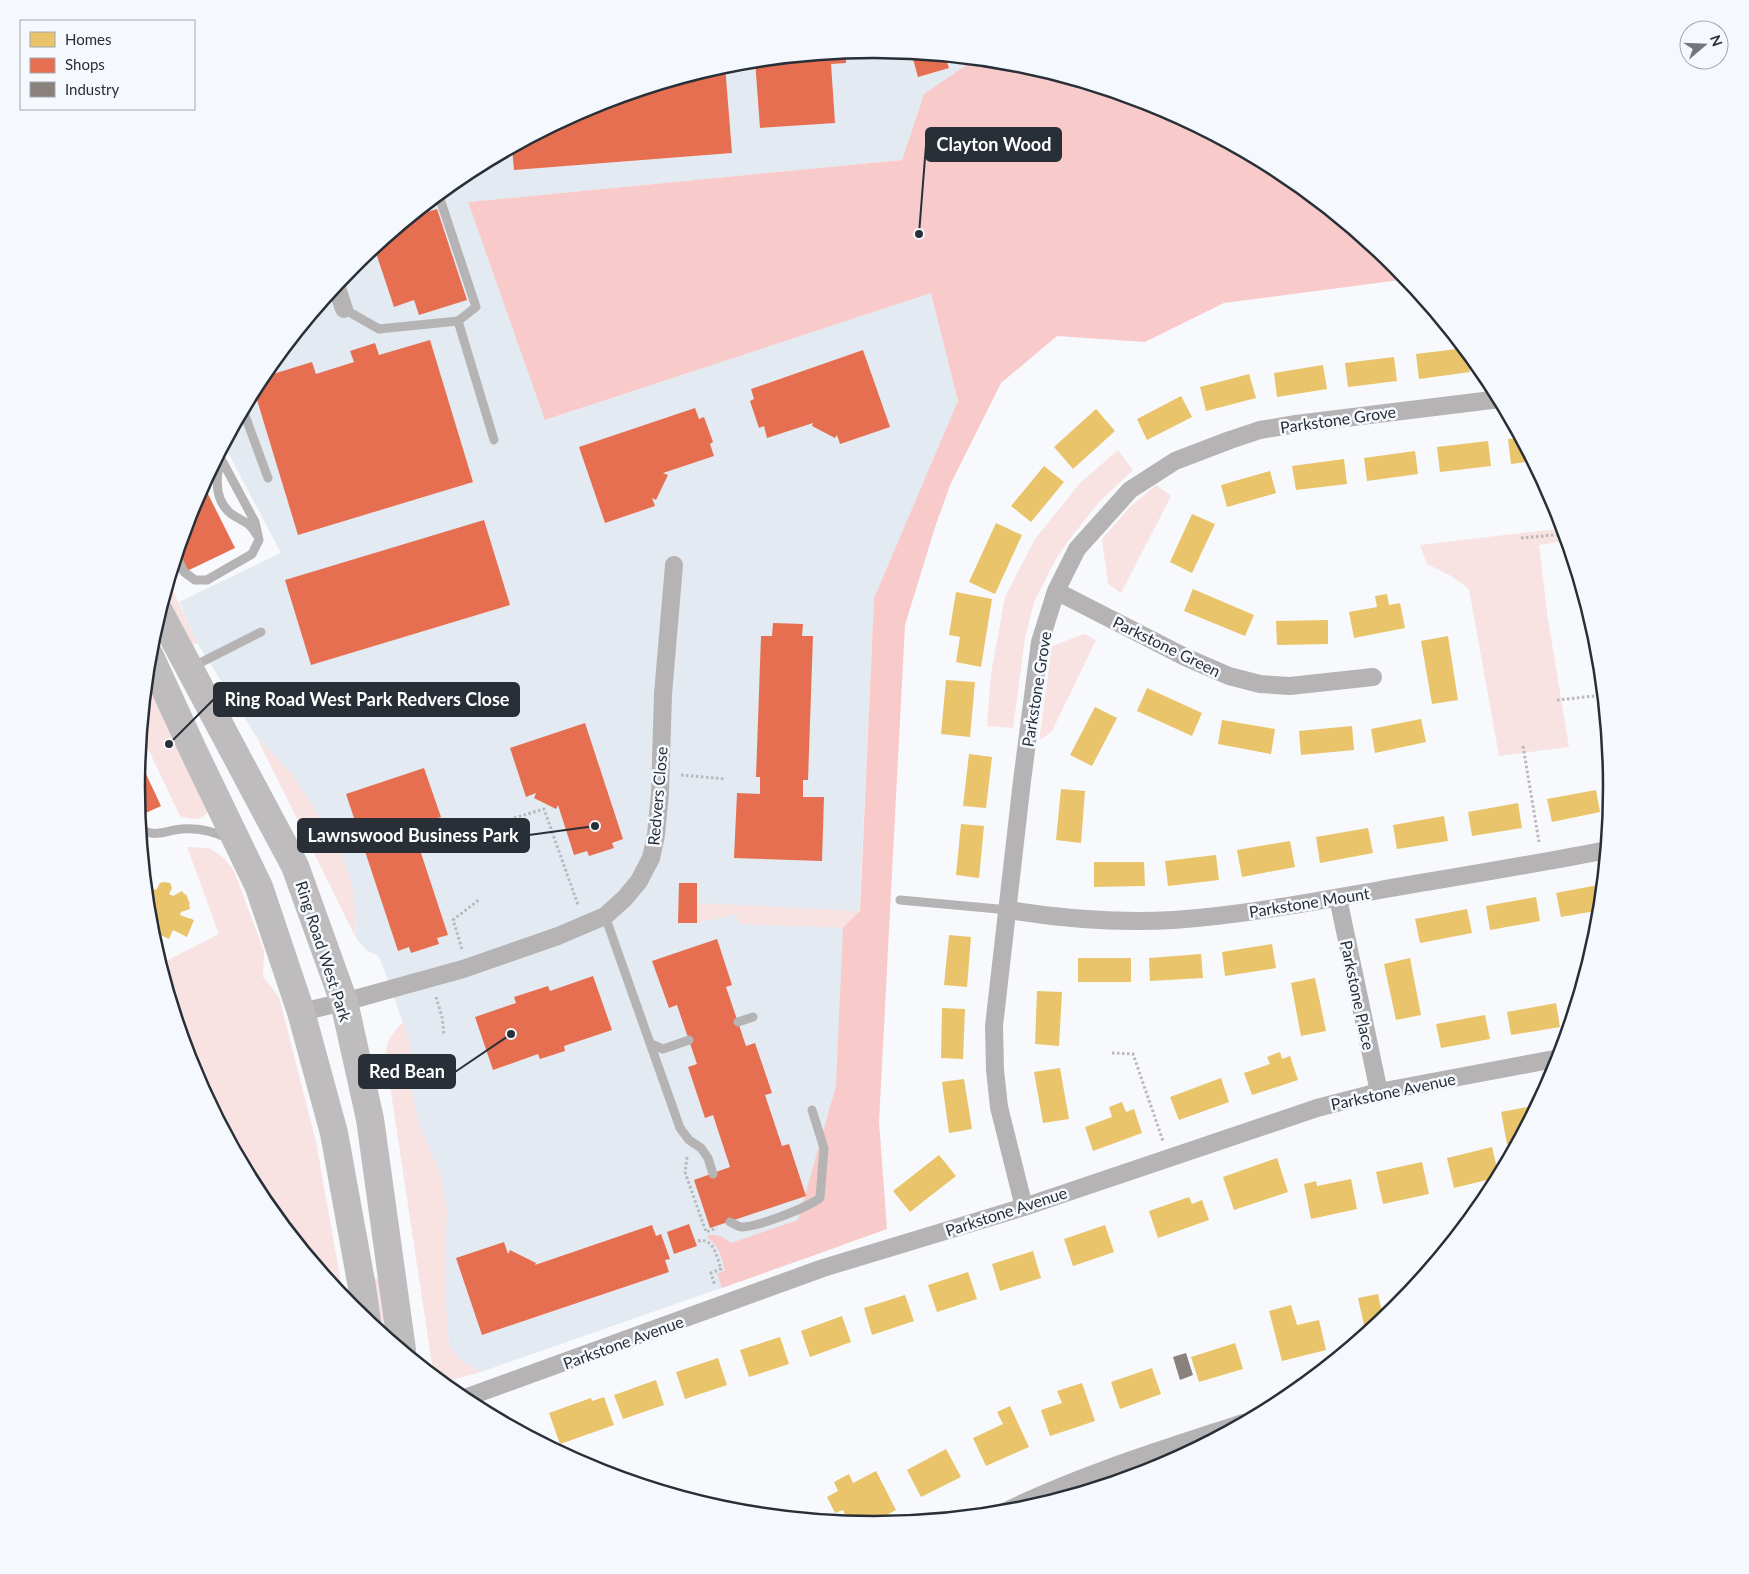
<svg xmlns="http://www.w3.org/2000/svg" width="1749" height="1574" viewBox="0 0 1749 1574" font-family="Lato,sans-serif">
  <rect width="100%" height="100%" fill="#f7f9fc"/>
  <path fill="#e3eaf1" d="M 875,49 L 975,59 L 924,94 L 902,160 L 468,202 L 546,420 L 932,292 L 958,402 L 874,598 L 844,1245 L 481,1372 L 463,1362 L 449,1346 L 446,1308 L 445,1255 L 447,1208 L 440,1174 L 418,1121 L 407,1071 L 410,1042 L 379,956 L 366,950 L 356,938 L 355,908 L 352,883 L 291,773 L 256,736 L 197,643 L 179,602 L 281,553 L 224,445 L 261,377 L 353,265 L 465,173 L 592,105 L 731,63 Z"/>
  <path fill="#f9e2e2" d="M 1118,450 L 1133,470 L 1099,502 L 1072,536 L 1057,557 L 1034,602 L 1025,638 L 1013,728 L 987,726 L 991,674 L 1005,597 L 1035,539 L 1080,483 Z
    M 1156,485 L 1171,496 L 1121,593 L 1108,584 L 1102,539 L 1131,506 Z
    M 1564,528 L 1565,541 L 1539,545 L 1548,619 L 1569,747 L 1499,756 L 1469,589 L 1453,577 L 1427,564 L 1420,545 Z
    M 169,582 L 197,643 L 192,645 L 164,597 Z
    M 1084,634 L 1096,640 L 1052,731 L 1039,741 L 1052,646 Z
    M 146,689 L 152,692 L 208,811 C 202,821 190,820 180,816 L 141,734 Z
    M 256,736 L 291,773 L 337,843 L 352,883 L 355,908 L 356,938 Z
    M 187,847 L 209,848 L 224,858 L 234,871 L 264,951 L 263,977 L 279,997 L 316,1142 L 344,1299 L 261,1197 L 192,1069 L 160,964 L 219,934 Z
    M 697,903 L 860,911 L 843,928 L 740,924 L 735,913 C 722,919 710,919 697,923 Z
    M 403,1022 L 410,1043 L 407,1071 L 418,1121 L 440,1174 L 447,1208 L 445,1255 L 446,1308 L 449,1346 L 463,1362 L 481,1372 L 444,1382 L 437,1378 L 433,1371 L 389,1079 C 386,1050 381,1045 403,1022 Z
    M 372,1278 L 379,1279 L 389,1339 L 377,1329 Z"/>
  <path fill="#f8cbca" d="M 975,59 L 1019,63 L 1157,105 L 1285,173 L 1397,265 L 1408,279 L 1224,303 L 1145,342 L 1057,336 L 1001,383 L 951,483 L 936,524 L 905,625 L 879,1122 L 887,1229 L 722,1288 L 717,1274 L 725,1270 C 721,1256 720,1246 707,1238 L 708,1235 C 718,1234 724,1237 731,1243 L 798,1220 L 836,1086 L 843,928 L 860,911 L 874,598 L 958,401 L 931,293 L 545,420 L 468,202 L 902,160 L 924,94 Z"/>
  <path fill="#e9c46a" d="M 1465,348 L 1467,351 L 1470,372 L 1419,379 L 1416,354 Z
    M 1394,357 L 1397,381 L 1348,387 L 1345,363 Z
    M 1323,365 L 1327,389 L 1277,397 L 1274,373 Z
    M 1249,374 L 1256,398 L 1206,411 L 1200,387 Z
    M 1181,396 L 1192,417 L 1147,440 L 1137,419 Z
    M 1096,409 L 1115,431 L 1073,469 L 1054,447 Z
    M 1521,438 L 1533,461 L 1511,464 L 1508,439 Z
    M 1488,441 L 1491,466 L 1440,472 L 1437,447 Z
    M 1415,451 L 1418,474 L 1367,481 L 1364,458 Z
    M 1344,459 L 1347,484 L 1296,490 L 1292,466 Z
    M 1044,466 L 1064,482 L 1031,522 L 1011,506 Z
    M 1270,471 L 1276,493 L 1227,507 L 1221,485 Z
    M 1192,514 L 1215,524 L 1192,573 L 1170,562 Z
    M 996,523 L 1022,535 L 995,594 L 969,582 Z
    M 1193,589 L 1254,615 L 1245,636 L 1184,611 Z
    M 956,592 L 992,599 L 981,667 L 956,662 L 960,637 L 949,635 Z
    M 1387,594 L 1389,605 L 1400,603 L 1405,628 L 1354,638 L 1349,612 L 1377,607 L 1375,596 Z
    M 1328,620 L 1328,644 L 1277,645 L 1276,621 Z
    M 1594,627 L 1599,643 L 1603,686 L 1600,686 L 1591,628 Z
    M 1448,636 L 1458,700 L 1432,704 L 1421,641 Z
    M 946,680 L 975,682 L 970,737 L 941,734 Z
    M 1147,688 L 1202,713 L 1192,736 L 1137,711 Z
    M 1095,707 L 1117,718 L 1092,766 L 1070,755 Z
    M 1421,719 L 1426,742 L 1375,753 L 1371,729 Z
    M 1222,720 L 1275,729 L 1271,754 L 1218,744 Z
    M 1352,726 L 1354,750 L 1301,755 L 1299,731 Z
    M 969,754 L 992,757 L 986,808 L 963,806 Z
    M 1061,789 L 1085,791 L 1081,843 L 1056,840 Z
    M 1596,790 L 1600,812 L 1552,822 L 1547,799 Z
    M 1518,803 L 1522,828 L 1472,836 L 1468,812 Z
    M 1444,816 L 1448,841 L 1397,849 L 1393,825 Z
    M 961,824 L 984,826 L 979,878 L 956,875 Z
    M 1368,828 L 1373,853 L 1320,863 L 1316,837 Z
    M 1290,841 L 1295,867 L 1242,877 L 1237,850 Z
    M 1216,855 L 1219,880 L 1168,886 L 1165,861 Z
    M 1094,862 L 1144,862 L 1145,886 L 1094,887 Z
    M 164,882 L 170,883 L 172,888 L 169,894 L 173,896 L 182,891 L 185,895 L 186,894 L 190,904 L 189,904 L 190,909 L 181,912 L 180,915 L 194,920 L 187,937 L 173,930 L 169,939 L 156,933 L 160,923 L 150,927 L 148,907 L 151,905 L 148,904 L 146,889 L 150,888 L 156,890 L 160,883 Z
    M 1603,884 L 1601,910 L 1561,917 L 1556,893 Z
    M 1536,897 L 1540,921 L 1490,930 L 1486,906 Z
    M 1467,909 L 1472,933 L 1420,943 L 1415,919 Z
    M 949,935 L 971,937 L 967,987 L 944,985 Z
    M 1272,944 L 1276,968 L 1225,976 L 1222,952 Z
    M 1201,954 L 1203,978 L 1150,981 L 1149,958 Z
    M 1078,958 L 1131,958 L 1131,982 L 1078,982 Z
    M 1410,958 L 1421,1015 L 1396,1020 L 1384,964 Z
    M 1315,978 L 1326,1031 L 1301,1036 L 1291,983 Z
    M 1037,991 L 1062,992 L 1059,1046 L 1035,1044 Z
    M 1556,1003 L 1560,1027 L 1511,1035 L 1507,1012 Z
    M 942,1008 L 965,1009 L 963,1059 L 941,1058 Z
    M 1485,1015 L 1490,1039 L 1441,1048 L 1436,1024 Z
    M 1280,1052 L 1282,1059 L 1290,1056 L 1298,1080 L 1252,1095 L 1244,1073 L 1270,1064 L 1267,1057 Z
    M 1060,1068 L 1069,1119 L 1043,1123 L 1034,1072 Z
    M 1221,1078 L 1229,1102 L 1179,1120 L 1170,1097 Z
    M 964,1079 L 972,1129 L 949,1133 L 942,1082 Z
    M 1122,1102 L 1126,1112 L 1134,1109 L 1142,1133 L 1093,1151 L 1085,1127 L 1112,1117 L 1109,1107 Z
    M 1538,1105 L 1518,1142 L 1507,1144 L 1501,1112 Z
    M 1492,1147 L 1499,1177 L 1454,1188 L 1447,1158 Z
    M 939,1155 L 956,1176 L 910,1212 L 893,1191 Z
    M 1277,1158 L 1288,1192 L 1234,1210 L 1223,1177 Z
    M 1422,1162 L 1429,1194 L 1383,1204 L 1376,1172 Z
    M 1351,1179 L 1357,1209 L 1311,1219 L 1304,1184 L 1316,1181 L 1317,1186 Z
    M 1189,1197 L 1192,1204 L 1202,1200 L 1209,1220 L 1158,1238 L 1149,1211 Z
    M 1105,1225 L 1114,1252 L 1073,1266 L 1064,1239 Z
    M 1033,1251 L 1041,1278 L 1000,1291 L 992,1264 Z
    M 968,1272 L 977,1299 L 937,1312 L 928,1285 Z
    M 1378,1294 L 1381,1308 L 1401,1303 L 1396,1309 L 1366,1334 L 1358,1298 Z
    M 905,1295 L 914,1321 L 872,1335 L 864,1308 Z
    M 1291,1305 L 1297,1325 L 1319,1320 L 1326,1350 L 1282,1361 L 1269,1311 Z
    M 842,1316 L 851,1342 L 810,1357 L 801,1331 Z
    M 780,1337 L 789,1364 L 749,1377 L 740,1350 Z
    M 1235,1343 L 1243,1369 L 1199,1382 L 1191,1357 Z
    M 718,1358 L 727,1385 L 685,1399 L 676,1372 Z
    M 1152,1368 L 1161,1394 L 1120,1409 L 1111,1382 Z
    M 656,1380 L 664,1405 L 623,1419 L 614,1395 Z
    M 1082,1383 L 1095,1421 L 1050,1436 L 1041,1410 L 1062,1403 L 1057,1391 Z
    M 604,1397 L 614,1425 L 560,1444 L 549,1413 L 591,1398 L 592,1401 Z
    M 1010,1406 L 1029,1447 L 986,1466 L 973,1438 L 1003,1424 L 997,1412 Z
    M 946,1449 L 961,1477 L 921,1497 L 907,1470 Z
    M 876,1471 L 896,1510 L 868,1525 L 849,1523 L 843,1510 L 835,1513 L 827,1497 L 838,1491 L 834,1482 L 849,1474 L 853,1483 Z"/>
  <path fill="#e76f51" d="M 846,52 L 846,63 L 831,64 L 835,123 L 760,128 L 755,60 Z
    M 911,52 L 945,56 L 949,68 L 918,77 Z
    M 725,65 L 732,153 L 514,170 L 512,148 L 592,105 Z
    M 437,209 L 467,300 L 419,315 L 414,300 L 394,307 L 374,247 L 410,217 Z
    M 430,340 L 473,482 L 298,535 L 254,390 L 260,378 L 312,362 L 316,374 L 354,362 L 350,351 L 375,343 L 379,355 Z
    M 863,350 L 890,427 L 840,444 L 837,435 L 835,438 L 812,426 L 813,423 L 767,438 L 764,426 L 759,428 L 750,401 L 754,399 L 751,389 Z
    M 695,408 L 699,419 L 704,417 L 713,442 L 710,444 L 714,456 L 663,473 L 668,475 L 656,500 L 652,498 L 655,506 L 605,523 L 579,447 Z
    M 203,484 L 235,548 L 187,571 L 178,552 L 193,504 Z
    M 484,520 L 510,605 L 311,665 L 285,580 Z
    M 773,623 L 803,624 L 802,636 L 813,636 L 808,780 L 803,780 L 803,797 L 824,797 L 822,861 L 734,858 L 737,793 L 760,794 L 760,777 L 756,777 L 761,636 L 772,636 Z
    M 585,723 L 623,839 L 612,843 L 614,848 L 589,856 L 587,851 L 574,855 L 558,805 L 556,809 L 534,798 L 536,793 L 526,797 L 510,748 Z
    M 139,759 L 161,806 L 139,816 L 136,787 Z
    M 424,768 L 441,817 L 428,821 L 432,823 L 422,845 L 418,844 L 448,935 L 437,938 L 439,944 L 411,953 L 409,947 L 398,951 L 346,794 Z
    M 679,883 L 697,883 L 697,923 L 678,923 Z
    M 717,939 L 732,985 L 726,987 L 746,1046 L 755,1043 L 772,1093 L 765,1095 L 782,1146 L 789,1144 L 806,1196 L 710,1228 L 694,1180 L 730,1167 L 713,1115 L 705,1118 L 688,1067 L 697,1064 L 677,1005 L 669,1008 L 652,961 Z
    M 593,976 L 612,1030 L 564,1046 L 565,1051 L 540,1059 L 538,1054 L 493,1070 L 475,1017 L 516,1003 L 514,997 L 548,986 L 550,991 Z
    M 689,1224 L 697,1246 L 674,1254 L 667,1232 Z
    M 652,1225 L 656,1236 L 661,1234 L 670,1259 L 665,1260 L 669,1272 L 482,1335 L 456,1258 L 504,1242 L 508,1254 L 510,1250 L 536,1263 L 535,1265 Z"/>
  <path fill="#8a817c" d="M 1186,1353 L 1193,1375 L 1180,1380 L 1173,1357 Z"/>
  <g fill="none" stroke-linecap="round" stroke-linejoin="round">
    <path stroke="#bab8bb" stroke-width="3" stroke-dasharray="2.5 2.5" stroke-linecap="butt" d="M 1521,538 L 1566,534
      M 1557,700 L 1604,695
      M 1523,746 L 1539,842
      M 681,775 L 726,779
      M 514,818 L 544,809 L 578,905
      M 462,949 L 453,920 L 480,899
      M 436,997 L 442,1017 L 444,1035
      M 1112,1053 L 1133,1054 L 1163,1141
      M 687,1157 L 685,1172 L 706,1232 L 717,1228
      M 698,1241 C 714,1237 717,1258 721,1269 L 711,1273 L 715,1286"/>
    <path stroke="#b6b3b4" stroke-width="9" d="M 434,198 L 439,196 L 476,307 L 458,321
      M 344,309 L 379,329 L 458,321 L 494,440
      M 243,410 L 268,478
      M 221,459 C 216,476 214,498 229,512 C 239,521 249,520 256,534
      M 177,557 L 184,572 L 195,580 L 207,580 L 252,554 L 259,540 L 255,522 L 219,455
      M 192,667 L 261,632
      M 140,828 C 154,839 166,830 182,829 C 198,828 213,831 227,838
      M 900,900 L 1009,910
      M 605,916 L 680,1128 L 689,1140 L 701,1148 L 708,1158 L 713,1174
      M 738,1022 L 753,1017
      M 651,1044 L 663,1049 L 689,1040
      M 730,1222 C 734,1224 737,1226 741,1227 C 758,1227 806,1208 820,1198 L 824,1148 L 812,1110"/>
    <path stroke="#b6b3b4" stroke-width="18" d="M 336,285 L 344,309
      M 1056,591 L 1185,657 L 1229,676 L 1260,684 L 1290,686 L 1373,677
      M 1338,898 L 1379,1092
      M 1009,910 C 1063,919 1119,923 1174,920 C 1243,915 1312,902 1380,890 C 1455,877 1531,865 1607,850
      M 301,1012 L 344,1002 L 463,969 L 558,936 L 605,916 L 625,898 L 639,881 L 651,858 L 656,835 L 660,793 L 663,694 L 674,565
      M 1024,1207 L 999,1107 L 995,1070 L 994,1026 L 1022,781 L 1040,642 L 1056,591 L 1077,549 L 1130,490 L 1175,461 L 1230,440 L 1260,430 L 1296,424 L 1500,399
      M 462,1399 L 823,1268 L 1024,1207 L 1317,1108 L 1379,1092 L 1560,1058
      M 1002,1513 C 1079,1475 1161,1450 1243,1423"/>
    <path stroke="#bebcbc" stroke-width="28" d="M 160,613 L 295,866 L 344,1002 L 370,1119 L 402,1350
      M 149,654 L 193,750 L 259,887 L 301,1012 L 334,1133 L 362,1287 L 367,1321"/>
  </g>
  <g text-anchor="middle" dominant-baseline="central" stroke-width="5" stroke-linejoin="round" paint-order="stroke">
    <g font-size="16" fill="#282f37" stroke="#f5f9fe">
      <text transform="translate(1338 419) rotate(-8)">Parkstone Grove</text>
      <text transform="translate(1167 646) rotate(26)">Parkstone Green</text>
      <text transform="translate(1036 689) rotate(-81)">Parkstone Grove</text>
      <text transform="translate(657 796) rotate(-85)">Redvers Close</text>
      <text transform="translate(1309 902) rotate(-9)">Parkstone Mount</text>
      <text transform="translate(324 951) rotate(72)">Ring Road West Park</text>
      <text transform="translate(1358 995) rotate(78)">Parkstone Place</text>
      <text transform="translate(1393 1091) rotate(-12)">Parkstone Avenue</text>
      <text transform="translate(1006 1211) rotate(-18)">Parkstone Avenue</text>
      <text transform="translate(623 1342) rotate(-20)">Parkstone Avenue</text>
    </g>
  </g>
  <path d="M0 0H1749V1574H0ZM145 787a729 729 0 1 1 1458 0a729 729 0 1 1-1458 0Z" fill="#f5f9fe" fill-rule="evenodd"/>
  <path fill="none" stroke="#282f37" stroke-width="2.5" d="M145 787a729 729 0 1 1 1458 0a729 729 0 1 1-1458 0Z"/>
  <path fill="none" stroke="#282f37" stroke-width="2" d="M919 234L926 145M169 744L214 699M595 826L529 835M511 1034L455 1072"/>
  <g fill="#282f37" stroke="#f5f9fe" stroke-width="2">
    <circle cx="919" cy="234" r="5"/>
    <circle cx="169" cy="744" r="5"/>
    <circle cx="595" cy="826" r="5"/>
    <circle cx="511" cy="1034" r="5"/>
  </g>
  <g fill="#282f37" stroke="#282f37" stroke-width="2">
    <rect x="926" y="128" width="135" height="33" rx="5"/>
    <rect x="214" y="683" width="305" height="33" rx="5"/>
    <rect x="298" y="819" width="231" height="33" rx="5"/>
    <rect x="359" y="1055" width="96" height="33" rx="5"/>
  </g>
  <g font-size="18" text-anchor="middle" font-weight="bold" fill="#fff">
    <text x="994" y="151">Clayton Wood</text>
    <text x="367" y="706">Ring Road West Park Redvers Close</text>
    <text x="413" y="842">Lawnswood Business Park</text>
    <text x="407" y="1078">Red Bean</text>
  </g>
  <rect x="20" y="20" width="175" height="90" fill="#f5f9fe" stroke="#a3a8ae"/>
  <rect x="30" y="32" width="25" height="15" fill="#e9c46a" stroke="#a3a8ae"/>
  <text x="65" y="45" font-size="15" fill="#282f37">Homes</text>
  <rect x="30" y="58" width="25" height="15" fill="#e76f51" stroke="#a3a8ae"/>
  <text x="65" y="70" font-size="15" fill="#282f37">Shops</text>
  <rect x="30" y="82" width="25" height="15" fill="#8a817c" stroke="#a3a8ae"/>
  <text x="65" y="95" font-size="15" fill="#282f37">Industry</text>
  <g transform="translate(1704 45) rotate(71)"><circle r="24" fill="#f5f9fe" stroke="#a3a8ae"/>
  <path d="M0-4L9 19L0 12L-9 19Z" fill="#70767c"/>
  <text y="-8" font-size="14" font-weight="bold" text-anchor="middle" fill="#282f37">N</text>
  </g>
</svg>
